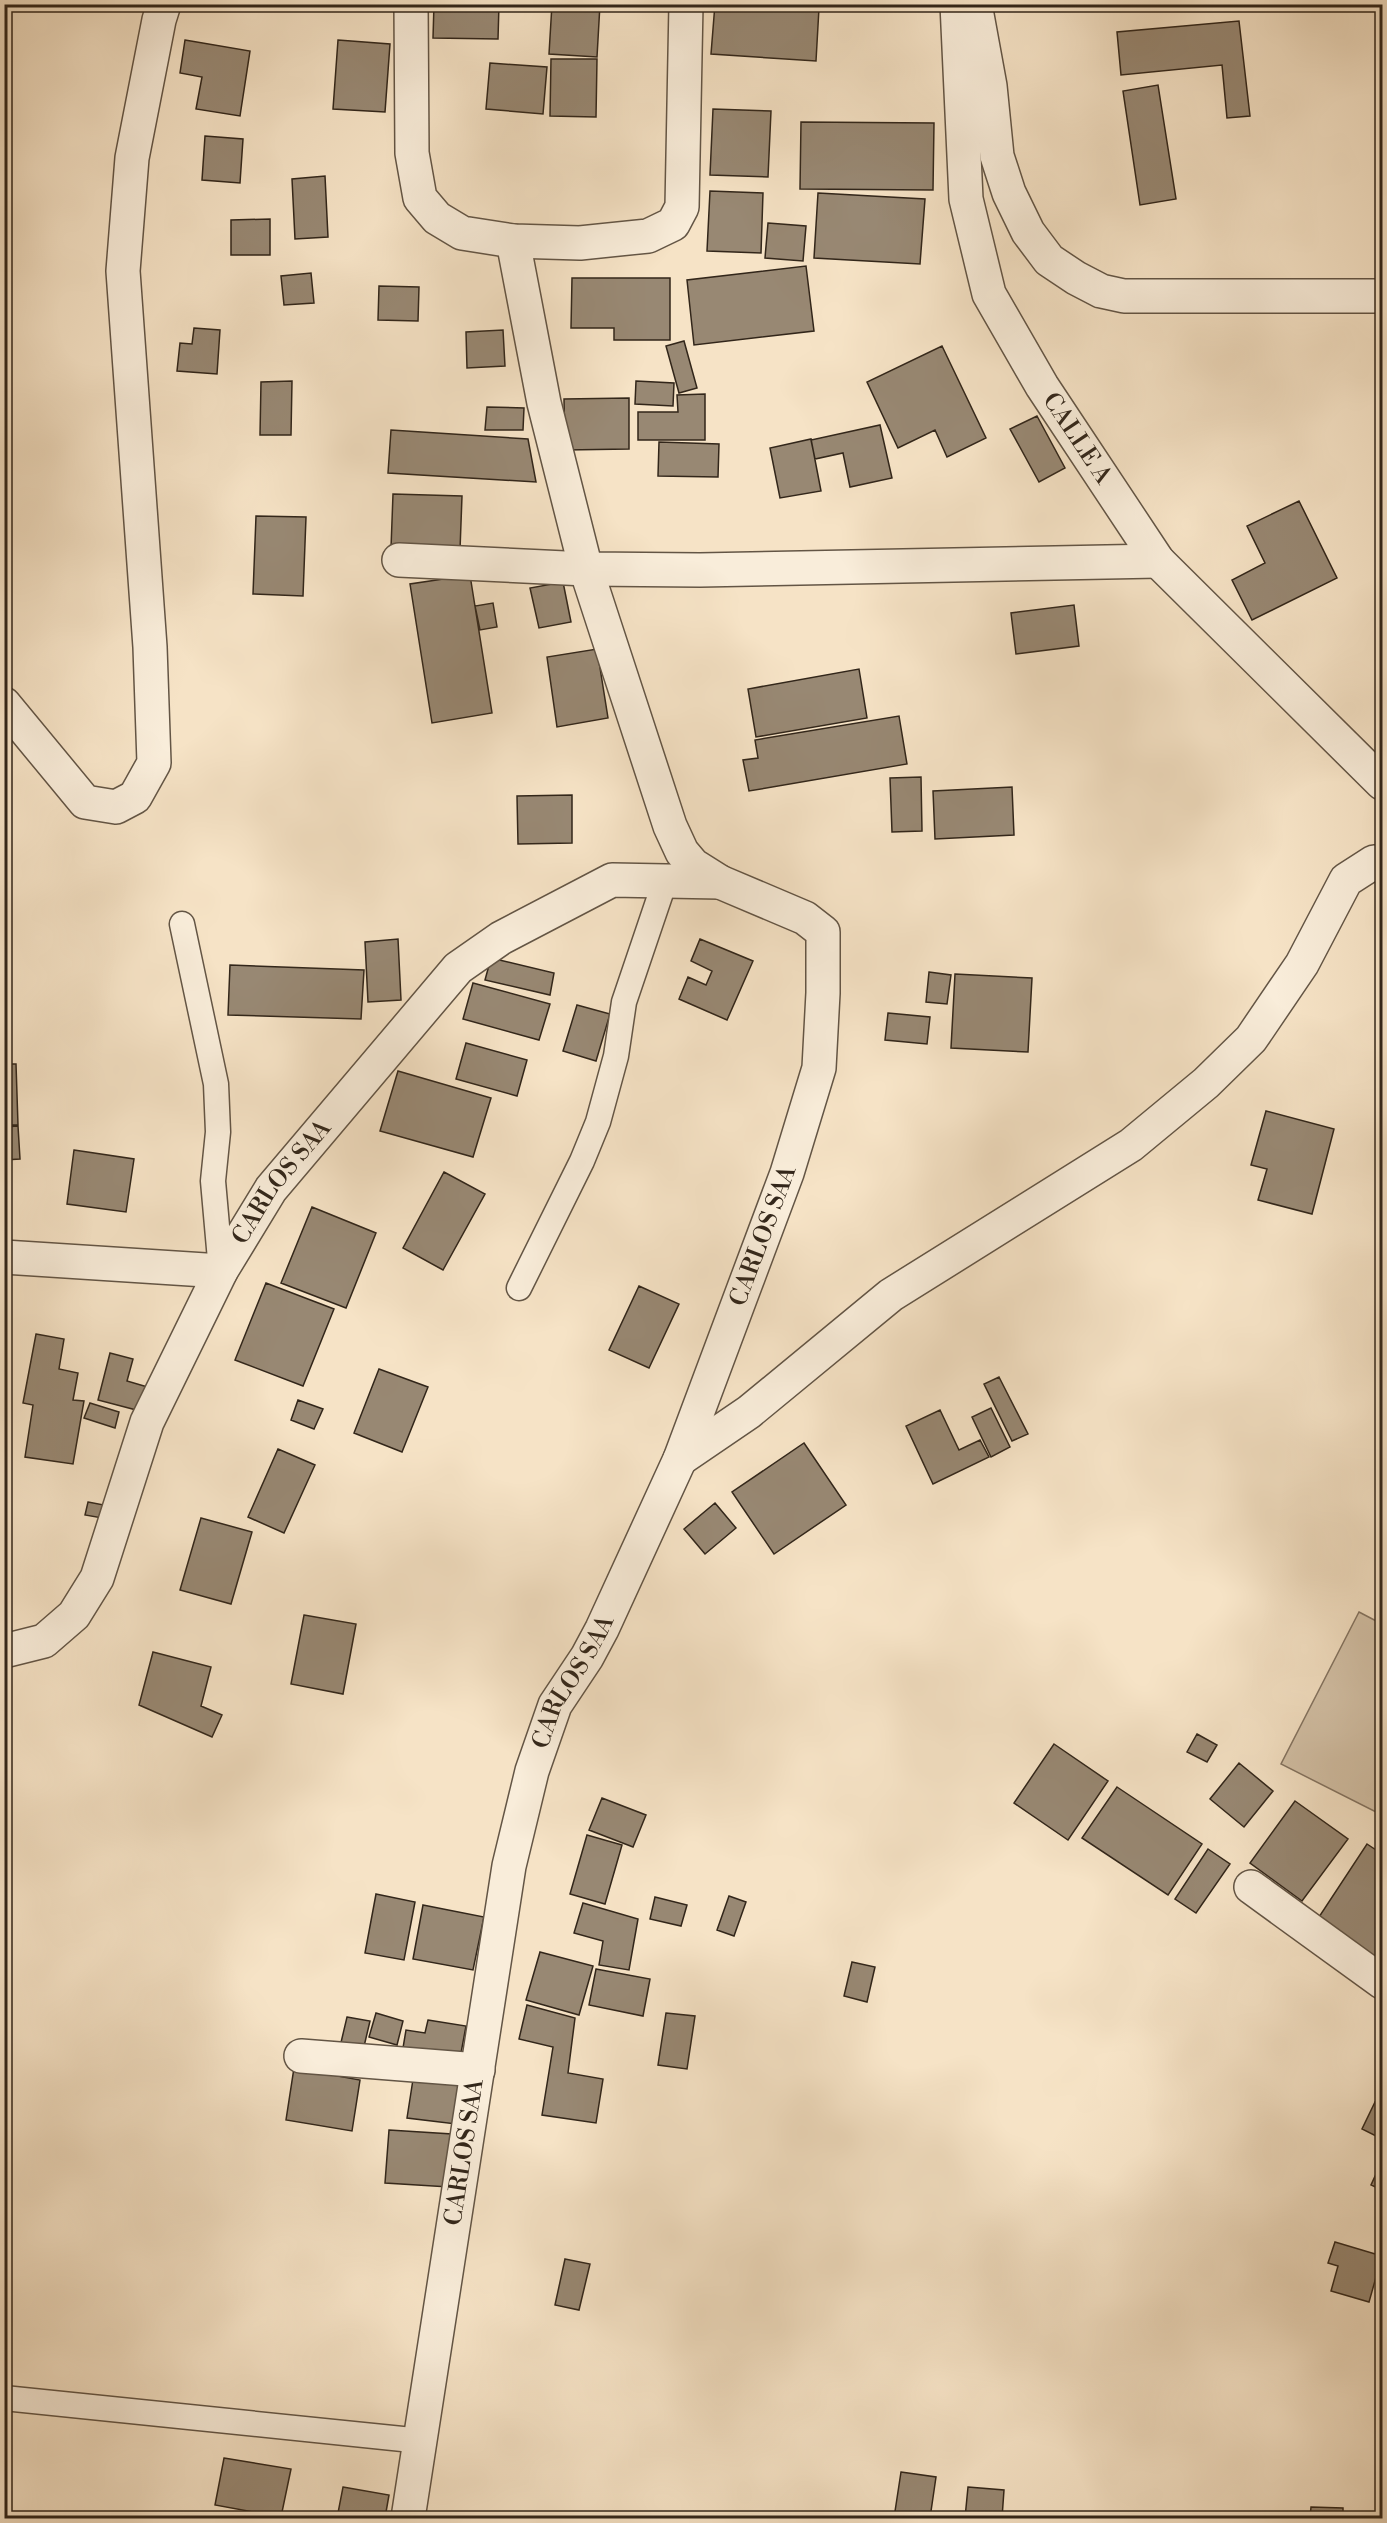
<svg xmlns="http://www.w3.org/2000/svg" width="1387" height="2523" viewBox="0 0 1387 2523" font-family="'Libre Bodoni',serif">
  <rect width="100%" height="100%" fill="#f6e3c6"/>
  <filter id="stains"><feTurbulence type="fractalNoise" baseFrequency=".00333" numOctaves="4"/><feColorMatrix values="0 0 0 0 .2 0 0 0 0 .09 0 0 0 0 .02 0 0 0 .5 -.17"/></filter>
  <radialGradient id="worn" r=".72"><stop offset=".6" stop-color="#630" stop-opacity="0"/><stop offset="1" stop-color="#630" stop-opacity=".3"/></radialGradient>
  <path fill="#d5c3a9" stroke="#847462" stroke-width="1.5" d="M 1359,1612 L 1382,1624 L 1382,1815 L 1281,1764 Z"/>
  <path fill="#988873" stroke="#32261a" stroke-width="1.5" d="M 434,4 L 499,4 L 498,39 L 433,38 Z
    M 552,4 L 600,4 L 597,57 L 549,54 Z
    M 715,4 L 784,4 L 819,8 L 816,61 L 711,54 Z
    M 1239,21 L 1250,116 L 1227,118 L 1222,65 L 1121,75 L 1117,32 Z
    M 185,40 L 250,51 L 240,116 L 196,109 L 202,77 L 180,73 Z
    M 338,40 L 390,44 L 385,112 L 333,109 Z
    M 551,59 L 597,59 L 596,117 L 550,116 Z
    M 490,63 L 547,67 L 543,114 L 486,109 Z
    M 1158,85 L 1176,199 L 1140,205 L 1123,91 Z
    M 713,109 L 771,111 L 768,177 L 710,175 Z
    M 801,122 L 934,123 L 933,190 L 800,189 Z
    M 205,136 L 243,139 L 240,183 L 202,180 Z
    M 325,176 L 328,237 L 295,239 L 292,179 Z
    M 710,191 L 763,193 L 761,253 L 707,251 Z
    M 818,193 L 925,199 L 920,264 L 814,258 Z
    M 270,219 L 270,255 L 231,255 L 231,220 Z
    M 768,223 L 806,226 L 803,261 L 765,258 Z
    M 806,266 L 814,331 L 694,345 L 687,280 Z
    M 311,273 L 314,303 L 284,305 L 281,276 Z
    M 572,278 L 670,278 L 670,340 L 614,340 L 614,328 L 571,328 Z
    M 379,286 L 419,287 L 418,321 L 378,320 Z
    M 194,328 L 220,330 L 217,374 L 177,371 L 180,343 L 192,344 Z
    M 503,330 L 505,366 L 467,368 L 466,332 Z
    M 684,341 L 697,388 L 679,393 L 666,346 Z
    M 942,346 L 986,438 L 947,457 L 935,430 L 898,448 L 867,382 Z
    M 292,381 L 291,435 L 260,435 L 261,382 Z
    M 636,381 L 674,383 L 673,406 L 635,404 Z
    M 705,394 L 705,440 L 638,440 L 638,412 L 678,412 L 677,395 Z
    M 629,398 L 629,449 L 565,450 L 564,399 Z
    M 487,407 L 524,408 L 523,430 L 485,430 Z
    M 1037,416 L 1065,468 L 1039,482 L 1010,429 Z
    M 880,425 L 892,478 L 850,487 L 843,453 L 815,459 L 811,440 Z
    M 391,430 L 528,439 L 536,482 L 388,473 Z
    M 811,439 L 821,491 L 780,498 L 770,448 Z
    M 659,442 L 719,444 L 718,477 L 658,476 Z
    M 393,494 L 462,496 L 460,550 L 391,548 Z
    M 1299,501 L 1337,578 L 1252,620 L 1232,580 L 1265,563 L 1247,526 Z
    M 256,516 L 306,517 L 303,596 L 253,594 Z
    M 470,575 L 492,713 L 432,723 L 410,584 Z
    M 563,582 L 571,622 L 539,628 L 530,588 Z
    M 493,603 L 497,627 L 480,630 L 475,606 Z
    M 1074,605 L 1079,646 L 1016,654 L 1011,613 Z
    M 597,649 L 608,718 L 557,727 L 547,657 Z
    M 859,669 L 867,718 L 756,737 L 748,689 Z
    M 899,716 L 907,764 L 749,791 L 743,760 L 758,758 L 755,740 Z
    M 921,777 L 922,831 L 892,832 L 890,778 Z
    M 1012,787 L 1014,835 L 935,839 L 933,791 Z
    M 572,795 L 572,843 L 518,844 L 517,796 Z
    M 398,939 L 401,1000 L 368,1002 L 365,942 Z
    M 700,939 L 753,961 L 727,1020 L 679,999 L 688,977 L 706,985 L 712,971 L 691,961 Z
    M 491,958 L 554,973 L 550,995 L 485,980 Z
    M 230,965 L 364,970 L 361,1019 L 228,1015 Z
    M 929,972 L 951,975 L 947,1004 L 926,1002 Z
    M 955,974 L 1032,978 L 1028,1052 L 951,1048 Z
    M 473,983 L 550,1004 L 539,1040 L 463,1019 Z
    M 577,1005 L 610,1014 L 596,1061 L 563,1051 Z
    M 888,1013 L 930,1017 L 927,1044 L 885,1040 Z
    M 466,1043 L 527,1060 L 517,1096 L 456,1079 Z
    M 4,1064 L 16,1064 L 18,1125 L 4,1125 Z
    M 398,1071 L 491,1098 L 473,1157 L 380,1131 Z
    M 1266,1111 L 1334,1129 L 1312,1214 L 1258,1200 L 1267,1169 L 1251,1165 Z
    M 18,1126 L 20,1159 L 4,1160 L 4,1127 Z
    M 74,1150 L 134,1159 L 126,1212 L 67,1204 Z
    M 444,1172 L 485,1194 L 443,1270 L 403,1248 Z
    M 312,1207 L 376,1233 L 346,1308 L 281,1283 Z
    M 266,1283 L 334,1309 L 303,1386 L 235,1360 Z
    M 639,1286 L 679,1304 L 649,1368 L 609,1350 Z
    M 36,1334 L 64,1339 L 59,1369 L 78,1373 L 73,1400 L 84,1401 L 73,1464 L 25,1457 L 33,1405 L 23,1403 Z
    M 110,1353 L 133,1359 L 127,1381 L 151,1388 L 144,1412 L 98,1400 Z
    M 379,1369 L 428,1387 L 402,1452 L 354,1433 Z
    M 999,1377 L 1028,1434 L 1012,1441 L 984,1384 Z
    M 298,1400 L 323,1409 L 314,1429 L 291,1420 Z
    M 90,1403 L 119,1412 L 115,1428 L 84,1418 Z
    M 991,1408 L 1010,1447 L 991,1457 L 972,1417 Z
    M 940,1410 L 959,1450 L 980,1440 L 989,1457 L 933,1484 L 906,1426 Z
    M 804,1443 L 846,1505 L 774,1554 L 732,1492 Z
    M 278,1449 L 315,1465 L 284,1533 L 248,1517 Z
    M 88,1502 L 104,1505 L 102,1518 L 85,1515 Z
    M 715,1503 L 736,1528 L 705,1554 L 684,1529 Z
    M 201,1518 L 252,1532 L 231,1604 L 180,1590 Z
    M 304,1615 L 356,1624 L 343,1694 L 291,1684 Z
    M 153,1652 L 211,1667 L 201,1706 L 222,1715 L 212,1737 L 139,1705 Z
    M 1197,1734 L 1217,1745 L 1207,1762 L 1187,1752 Z
    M 1054,1744 L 1108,1781 L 1068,1840 L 1014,1803 Z
    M 1239,1763 L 1273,1791 L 1244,1827 L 1210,1799 Z
    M 1117,1787 L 1202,1844 L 1168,1895 L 1082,1838 Z
    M 602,1798 L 646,1815 L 633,1847 L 589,1830 Z
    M 1295,1801 L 1348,1839 L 1302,1901 L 1250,1863 Z
    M 587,1835 L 622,1845 L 605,1904 L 570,1894 Z
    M 1367,1844 L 1382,1854 L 1382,1956 L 1380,1960 L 1317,1920 Z
    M 1208,1849 L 1230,1864 L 1196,1913 L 1175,1899 Z
    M 376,1894 L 415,1902 L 404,1960 L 365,1953 Z
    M 729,1896 L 746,1902 L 734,1936 L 717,1930 Z
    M 655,1897 L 687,1905 L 681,1926 L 650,1919 Z
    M 583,1903 L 638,1919 L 629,1970 L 599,1965 L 603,1941 L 574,1933 Z
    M 423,1905 L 484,1917 L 473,1970 L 413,1959 Z
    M 540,1952 L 593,1966 L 579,2015 L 526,2000 Z
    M 852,1962 L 875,1967 L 867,2002 L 844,1996 Z
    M 596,1969 L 650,1979 L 643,2016 L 589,2005 Z
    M 527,2005 L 575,2018 L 568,2073 L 603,2079 L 596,2123 L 542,2115 L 553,2047 L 519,2039 Z
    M 376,2013 L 403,2021 L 397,2045 L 369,2037 Z
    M 666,2013 L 695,2016 L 687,2069 L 658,2065 Z
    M 347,2017 L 370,2021 L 362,2055 L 339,2051 Z
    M 428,2020 L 466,2026 L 459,2064 L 402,2054 L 406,2030 L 425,2033 Z
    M 294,2068 L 360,2080 L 352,2131 L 286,2120 Z
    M 414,2073 L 461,2079 L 456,2124 L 407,2118 Z
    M 1375,2102 L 1382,2106 L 1382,2139 L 1362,2129 Z
    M 389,2130 L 452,2134 L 449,2187 L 385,2183 Z
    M 1382,2161 L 1382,2190 L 1371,2185 Z
    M 1335,2242 L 1382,2256 L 1369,2302 L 1331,2291 L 1338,2266 L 1328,2263 Z
    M 565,2259 L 590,2264 L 579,2310 L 555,2305 Z
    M 224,2458 L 291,2469 L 281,2517 L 215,2505 Z
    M 901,2472 L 936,2477 L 930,2518 L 894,2518 Z
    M 343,2487 L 389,2495 L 385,2518 L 337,2518 Z
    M 968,2487 L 1004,2490 L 1002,2518 L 965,2518 Z
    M 1311,2507 L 1343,2508 L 1343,2518 L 1310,2518 Z"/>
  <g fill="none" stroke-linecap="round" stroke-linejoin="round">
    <defs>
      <path id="lane" d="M 182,924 L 216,1084 L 218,1132 L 213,1181 L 221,1271
        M 519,1288 L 582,1161 L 598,1122 L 616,1056 L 624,1002 L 665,881
        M 4,2398 L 422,2441"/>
      <g id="street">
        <path d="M 411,4 L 412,153 L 420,198 L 437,218 L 462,233 L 513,241 L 580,243 L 648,236 L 673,224 L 682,207 L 686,4"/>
        <path id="s1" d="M 957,4 L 966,199 L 989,294 L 1042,386 L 1158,561 L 1382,783"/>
        <path d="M 975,4 L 990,86 L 997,156 L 1009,193 L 1028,232 L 1049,260 L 1076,278 L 1101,291 L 1124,296 L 1382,296"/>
        <path d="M 399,560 L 586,569 L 700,570 L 1158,561"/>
        <path d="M 4,704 L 85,802 L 116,807 L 135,797 L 154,763 L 150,647 L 123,271 L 132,158 L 159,20 L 164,4"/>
        <path d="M 4,1257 L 221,1271"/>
        <path d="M 680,1459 L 749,1412 L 891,1295 L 1131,1145 L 1206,1083 L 1251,1039 L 1302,964 L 1346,880 L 1374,862 L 1382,865"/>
        <path id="s2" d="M 4,1651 L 44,1641 L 74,1615 L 97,1578 L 147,1422 L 221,1271 L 271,1189 L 458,968 L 501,938 L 612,880 L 720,882"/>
        <path d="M 1251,1887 L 1382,1982"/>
        <path d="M 301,2056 L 478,2070"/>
        <path id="s3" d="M 408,2518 L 509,1866 L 532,1771 L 555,1705 L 587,1657 L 602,1629 L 680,1459 L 787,1173 L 819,1068 L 823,993 L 823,932 L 805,918 L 720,882 L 693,865 L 682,852 L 670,826 L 586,569 L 544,403 L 513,241"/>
      </g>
    </defs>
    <use href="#lane" stroke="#635545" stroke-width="27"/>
    <use href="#street" stroke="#635545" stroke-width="36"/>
    <use href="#lane" stroke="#f9edda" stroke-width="24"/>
    <use href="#street" stroke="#f9edda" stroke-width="33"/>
  </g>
  <g text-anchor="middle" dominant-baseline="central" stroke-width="4.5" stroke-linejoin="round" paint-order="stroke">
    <g font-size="24" fill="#32261a" stroke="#f9edda">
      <text stroke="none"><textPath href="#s1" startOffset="462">CALLE A</textPath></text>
      <text stroke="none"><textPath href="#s2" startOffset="564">CARLOS SAA</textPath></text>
      <text stroke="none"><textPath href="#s3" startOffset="1342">CARLOS SAA</textPath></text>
      <text stroke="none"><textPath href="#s3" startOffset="856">CARLOS SAA</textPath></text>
      <text stroke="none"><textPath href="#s3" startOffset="370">CARLOS SAA</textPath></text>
    </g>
  </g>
  <rect width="1387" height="2523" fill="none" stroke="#f6e3c6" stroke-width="24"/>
  <rect x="6" y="6" width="1375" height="2511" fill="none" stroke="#32261a" stroke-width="3"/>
  <rect x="12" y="12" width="1363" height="2499" fill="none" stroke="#32261a" stroke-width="1.5"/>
  <rect width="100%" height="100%" filter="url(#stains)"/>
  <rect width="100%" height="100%" fill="url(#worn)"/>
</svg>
